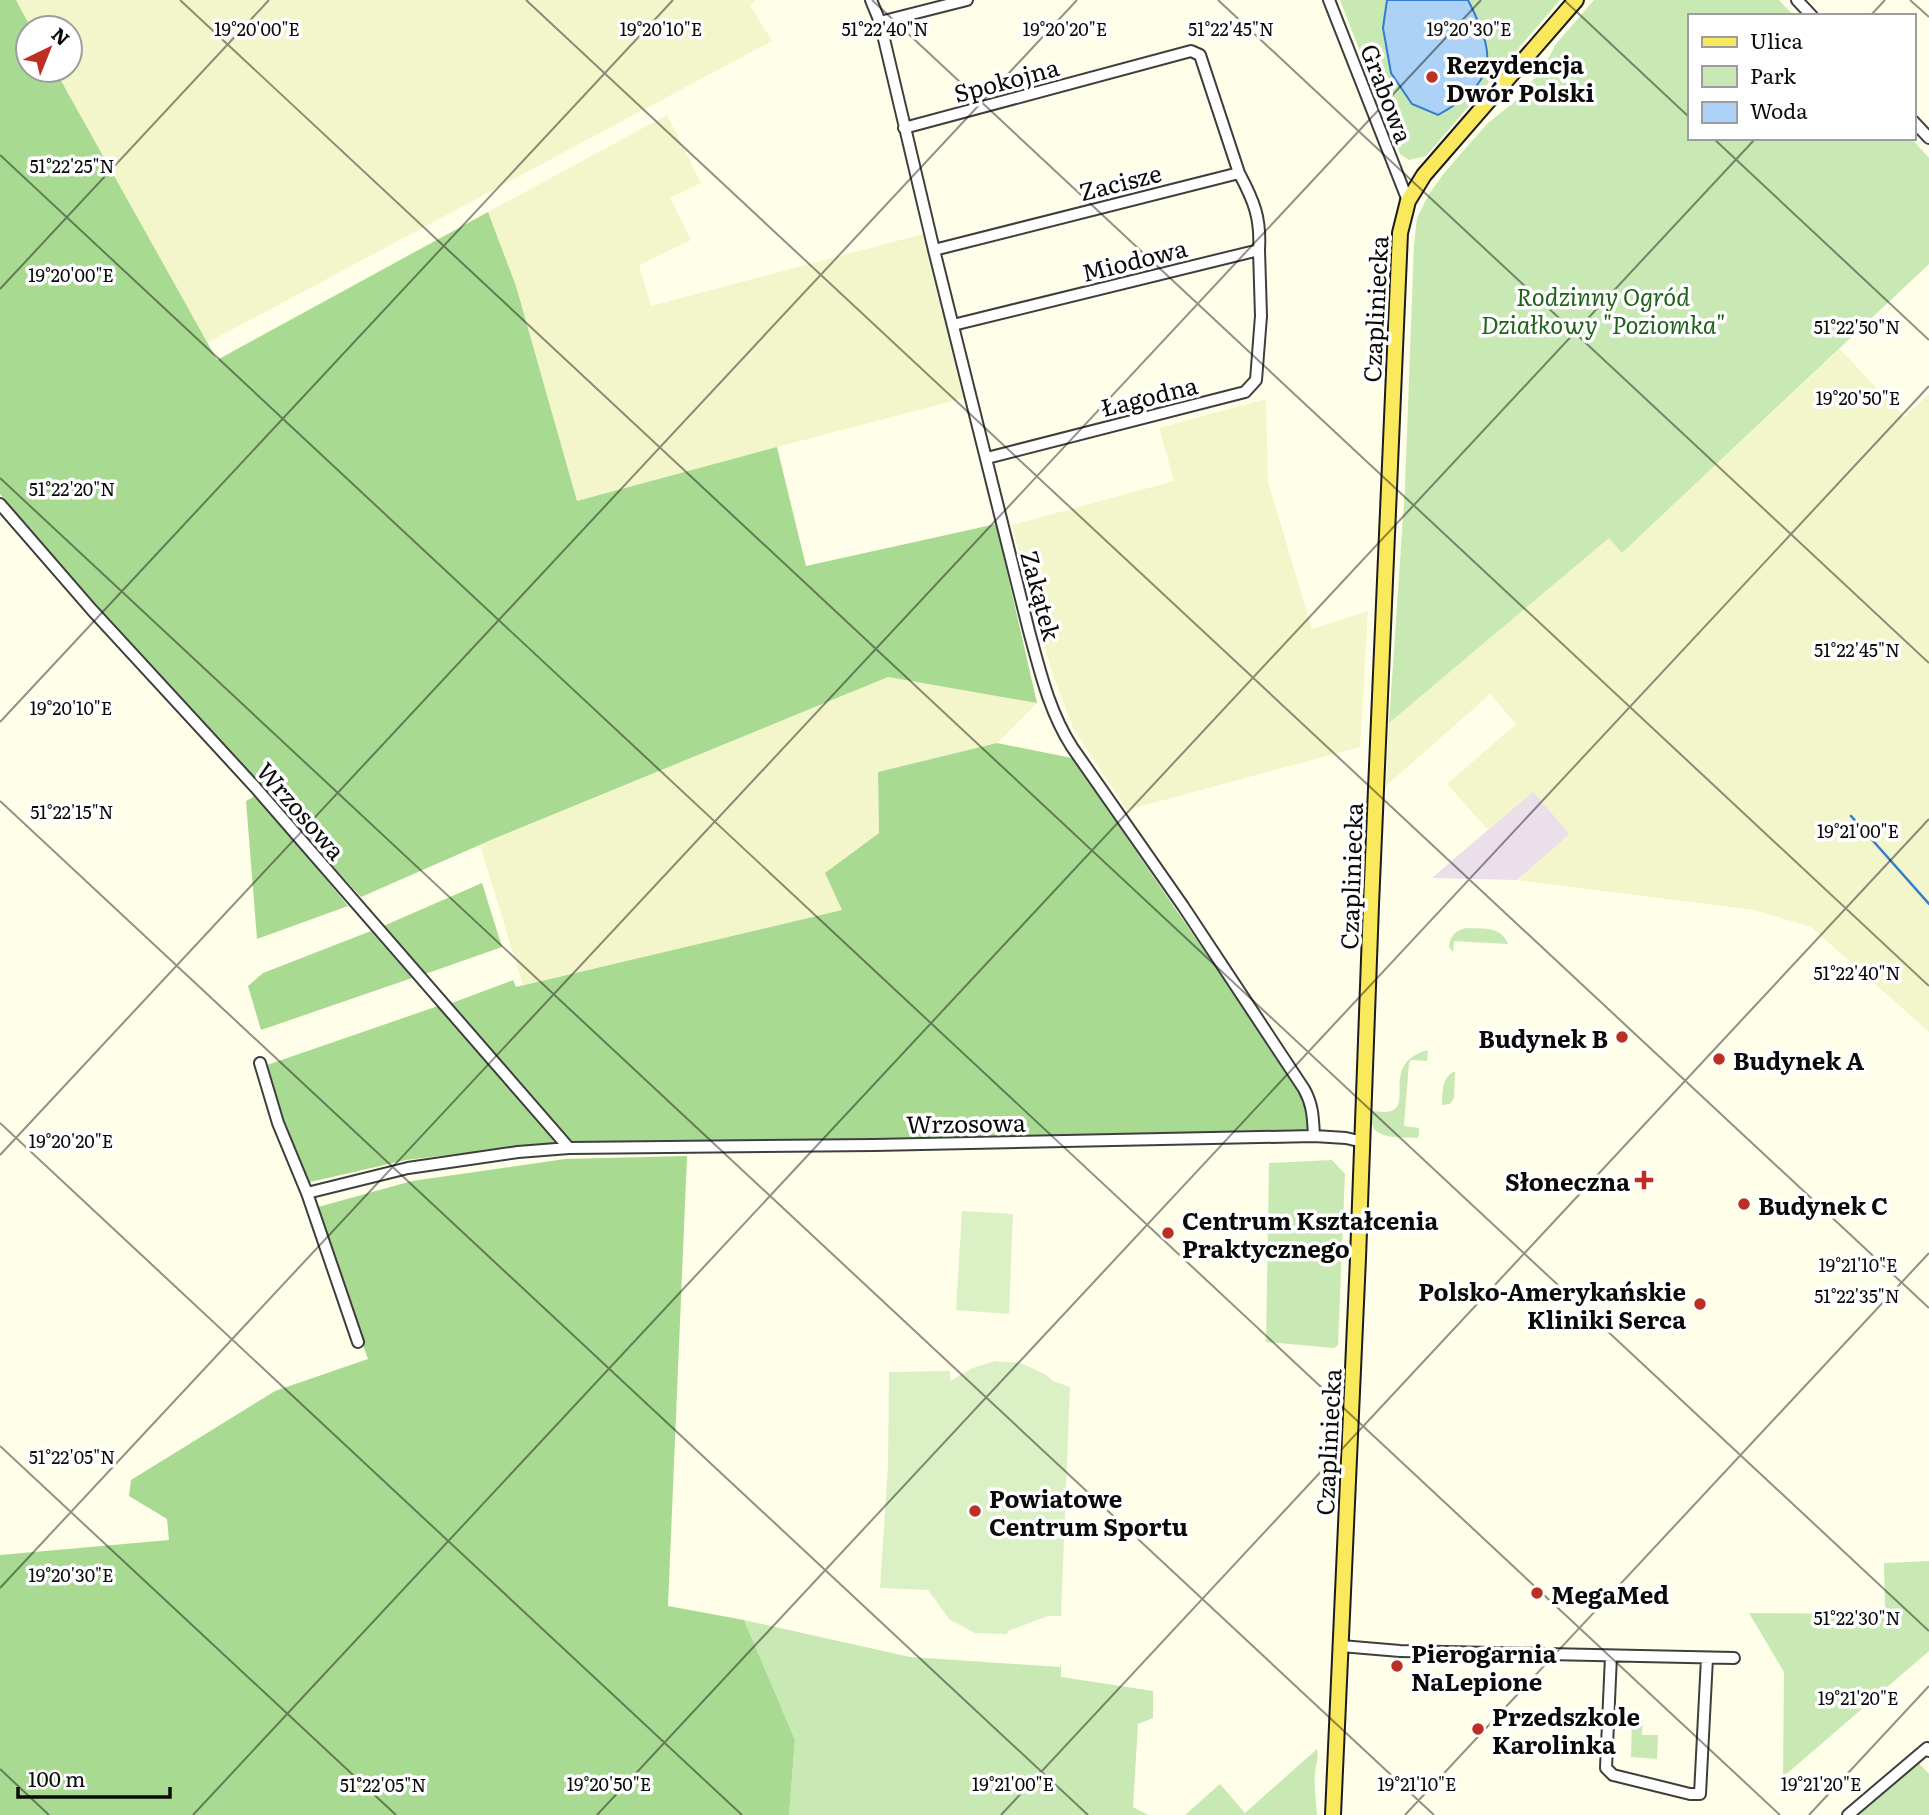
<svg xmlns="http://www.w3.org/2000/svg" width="1929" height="1815" viewBox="0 0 1929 1815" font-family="Literata,serif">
  <rect width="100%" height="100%" fill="#fffee9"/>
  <path fill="#ebdfea" d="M 1533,791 L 1570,834 L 1517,880 L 1432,878 Z"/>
  <path fill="#f3f5ca" d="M 16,0 L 756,0 L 750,5 L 772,41 L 207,343 L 55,70 L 70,70 L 70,28 L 31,28 Z
    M 667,115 L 701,183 L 670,198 L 691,240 L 639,265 L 651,306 L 923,234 L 964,398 L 777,447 L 577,501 L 516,286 L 488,212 Z
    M 1840,349 L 1904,417 L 1929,394 L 1929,1032 L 1811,927 L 1754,910 L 1517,880 L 1570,834 L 1533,792 L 1488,830 L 1447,784 L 1516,724 L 1490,694 L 1386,786 L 1389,723 L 1609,538 L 1623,552 Z
    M 1266,399 L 1268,482 L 1312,629 L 1368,611 L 1360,747 L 1127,810 L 1073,728 L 1051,669 L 1012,525 L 1174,481 L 1159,428 Z
    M 888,677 L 1037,703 L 997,743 L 878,772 L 879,833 L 825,873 L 843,910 L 523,985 L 480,845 Z"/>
  <path fill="#c8e9b3" d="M 1340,0 L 1560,0 L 1426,156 L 1409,160 L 1400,154 Z
    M 1594,0 L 1779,0 L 1794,16 L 1689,16 L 1689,138 L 1911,138 L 1929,158 L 1929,264 L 1622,553 L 1609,538 L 1389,723 L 1405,487 L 1414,245 L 1417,218 L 1429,194 L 1445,172 L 1487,124 L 1514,102 L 1543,68 L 1556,44 Z
    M 1468,928 C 1484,929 1501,926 1508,944 L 1454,941 L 1453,952 L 1449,947 C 1450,935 1457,929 1468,928 Z
    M 1428,1050 L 1427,1061 L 1411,1060 L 1409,1063 L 1404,1126 L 1419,1128 L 1419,1135 L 1417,1138 C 1404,1137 1376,1140 1372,1124 C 1372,1123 1372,1112 1372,1111 C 1379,1111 1389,1114 1395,1109 C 1408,1098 1384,1062 1428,1050 Z
    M 1455,1071 L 1454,1098 L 1450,1104 L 1442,1105 C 1443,1091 1441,1078 1455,1071 Z
    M 1332,1160 L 1345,1174 L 1338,1345 L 1334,1348 L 1266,1342 L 1269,1163 Z
    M 1929,1561 L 1929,1651 L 1783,1777 L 1784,1672 L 1749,1613 L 1885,1614 L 1884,1563 Z
    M 744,1620 L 910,1657 L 1060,1667 L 1061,1662 L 1061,1677 L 1153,1691 L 1153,1718 L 1138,1724 L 1133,1807 L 1148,1815 L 789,1815 L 795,1740 Z
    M 1632,1718 L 1643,1719 L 1642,1735 L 1658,1735 L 1657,1759 L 1631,1757 Z
    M 1317,1749 C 1319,1761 1316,1762 1315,1773 C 1314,1787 1316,1801 1317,1815 L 1185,1815 L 1220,1784 L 1245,1813 Z
    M 1916,1760 L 1929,1774 L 1929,1815 L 1854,1815 Z"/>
  <path fill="#a9da92" d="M 0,0 L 16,0 L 31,28 L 28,28 L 28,70 L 55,70 L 217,360 L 488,212 L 516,286 L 577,501 L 777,447 L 806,566 L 996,524 L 1037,703 L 888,677 L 491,840 L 361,897 L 65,570 L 0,494 Z
    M 997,743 L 1072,758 L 1299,1089 L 1307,1111 L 1307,1132 L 572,1143 L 452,1003 L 513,980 L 516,987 L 842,910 L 825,873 L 879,833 L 878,772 Z
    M 257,795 L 348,906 L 257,939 L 246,801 Z
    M 482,883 L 502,947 L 425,974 L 381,927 Z
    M 371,931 L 412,978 L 261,1030 L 248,986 L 263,973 Z
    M 438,1006 L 559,1144 L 516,1147 L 406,1160 L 306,1183 L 284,1128 L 267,1065 Z
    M 687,1156 L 668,1606 L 744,1620 L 795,1740 L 789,1815 L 0,1815 L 0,1555 L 169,1540 L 167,1519 L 129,1496 L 131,1480 L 275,1391 L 368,1359 L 331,1256 L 311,1209 L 412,1181 L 565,1159 Z"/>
  <path fill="#dcf0c5" d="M 962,1211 L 1013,1214 L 1009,1314 L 956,1310 Z
    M 995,1361 L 1021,1363 L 1046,1375 L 1053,1381 L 1070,1387 L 1061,1616 L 1048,1616 L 1008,1631 L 1007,1634 L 975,1633 L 950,1620 L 928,1590 L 880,1588 L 888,1465 L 889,1372 L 950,1371 L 950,1381 L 973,1368 Z"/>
  <path fill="#add2f7" stroke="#337ccf" stroke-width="2" d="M 1387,0 L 1468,0 C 1497,57 1498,81 1438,115 L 1412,104 L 1391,73 L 1383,28 Z"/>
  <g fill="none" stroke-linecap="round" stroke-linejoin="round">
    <path stroke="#337ccf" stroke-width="2.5" d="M 1851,816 L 1929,904"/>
    <defs>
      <path id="minor" d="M 871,0 L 880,22 L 934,250 L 1029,631 C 1040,671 1049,711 1072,747 L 1183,906 L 1304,1089 C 1313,1105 1313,1118 1314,1136
        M 1329,0 L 1408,201
        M 1797,0 L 1812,16
        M 880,22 L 967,0
        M 1913,121 L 1929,138
        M 904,128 L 1191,51 L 1200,55 L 1239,173
        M 934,250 L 1239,173 C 1254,201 1261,218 1259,250
        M 953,325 L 1259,250 L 1261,316 L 1256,380 L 1245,392 L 987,458
        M 0,504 L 92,610 L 255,787 L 569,1148
        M 260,1063 L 278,1123 L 307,1193 L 358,1342
        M 307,1193 L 408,1168 L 518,1152 L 569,1148 L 874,1145 L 1314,1136 L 1346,1138 L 1363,1142
        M 1341,1646 L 1400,1651 L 1734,1658
        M 1611,1656 L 1606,1768 L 1613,1775 L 1690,1794 L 1700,1794 L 1707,1658
        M 1848,1815 L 1927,1748 L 1929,1751"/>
      <path id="major" d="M 1333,1815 L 1358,1258 L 1371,905 L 1400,233 L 1408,201 L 1424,175 L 1576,0"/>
    </defs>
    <use href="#minor" stroke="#3e3e3e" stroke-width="14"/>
    <use href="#major" stroke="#1c1c1c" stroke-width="18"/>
    <use href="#minor" stroke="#fff" stroke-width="10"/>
    <use href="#major" stroke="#fbe95d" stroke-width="14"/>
  </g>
  <path fill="none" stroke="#0b0b0b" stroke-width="2" stroke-opacity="0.45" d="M 180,0 L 1929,1631M 526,0 L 1929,1308M 872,0 L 1929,986M 1218,0 L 1929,663M 1564,0 L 1689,117M 1910,0 L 1929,17M 1870,16 L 1885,0M 1713,138 L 1929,340M 0,155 L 1780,1815M 0,289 L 269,0M 0,478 L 1434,1815M 0,722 L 673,0M 0,801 L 1088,1815M 0,1123 L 742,1815M 0,1155 L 1077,0M 0,1446 L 396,1815M 0,1588 L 1481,0M 0,1769 L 49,1815M 193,1815 L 1756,138M 597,1815 L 1929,386M 1001,1815 L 1929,819M 1405,1815 L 1929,1253M 1809,1815 L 1929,1686"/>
  <g fill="#bd2f22" stroke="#fff" stroke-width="2.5">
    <circle cx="1432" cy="77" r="7"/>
    <circle cx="1622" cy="1037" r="7"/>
    <circle cx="1719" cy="1059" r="7"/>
    <path d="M1640.5 1169.5h7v7h7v7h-7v7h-7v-7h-7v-7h7z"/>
    <circle cx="1744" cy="1204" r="7"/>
    <circle cx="1168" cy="1233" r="7"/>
    <circle cx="1700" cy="1304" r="7"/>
    <circle cx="975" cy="1511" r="7"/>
    <circle cx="1537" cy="1593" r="7"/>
    <circle cx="1397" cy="1666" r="7"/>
    <circle cx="1478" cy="1729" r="7"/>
  </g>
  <g text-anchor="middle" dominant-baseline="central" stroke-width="7" stroke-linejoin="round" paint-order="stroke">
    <g font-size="24" font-weight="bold" fill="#0b0b0b" stroke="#fff" text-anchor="start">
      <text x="1446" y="63">Rezydencja<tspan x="1446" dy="28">Dwór Polski</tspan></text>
      <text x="1608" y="1037" text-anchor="end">Budynek B</text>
      <text x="1733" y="1059">Budynek A</text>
      <text x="1630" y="1180" text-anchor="end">Słoneczna</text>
      <text x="1758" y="1204">Budynek C</text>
      <text x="1182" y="1219">Centrum Kształcenia<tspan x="1182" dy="28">Praktycznego</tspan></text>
      <text x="1686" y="1290" text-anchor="end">Polsko-Amerykańskie<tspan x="1686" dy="28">Kliniki Serca</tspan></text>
      <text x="989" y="1497">Powiatowe<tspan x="989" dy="28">Centrum Sportu</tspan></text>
      <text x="1551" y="1593">MegaMed</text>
      <text x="1411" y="1652">Pierogarnia<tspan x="1411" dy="28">NaLepione</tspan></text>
      <text x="1492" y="1715">Przedszkole<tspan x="1492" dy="28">Karolinka</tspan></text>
    </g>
    <g font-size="24" fill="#0b0b0b" stroke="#fff">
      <text transform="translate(1006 79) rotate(-15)">Spokojna</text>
      <text transform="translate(1388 93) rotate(69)">Grabowa</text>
      <text transform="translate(1120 181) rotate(-14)">Zacisze</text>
      <text transform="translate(1134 259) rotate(-14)">Miodowa</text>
      <text transform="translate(1374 309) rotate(-87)">Czapliniecka</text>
      <text transform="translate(1149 395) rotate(-14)">Łagodna</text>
      <text transform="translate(1042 595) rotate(75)">Zakątek</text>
      <text transform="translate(302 810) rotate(49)">Wrzosowa</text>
      <text transform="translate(1350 876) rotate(-88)">Czapliniecka</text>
      <text transform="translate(966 1122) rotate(-1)">Wrzosowa</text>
      <text transform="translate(1327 1442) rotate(-87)">Czapliniecka</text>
    </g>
    <g font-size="24" font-style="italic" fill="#21631b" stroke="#fff">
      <text x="1603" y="295">Rodzinny Ogród<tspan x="1603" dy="28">Działkowy "Poziomka"</tspan></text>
    </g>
  </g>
  <g font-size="18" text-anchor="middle" fill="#0b0b0b" stroke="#fff" stroke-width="7" stroke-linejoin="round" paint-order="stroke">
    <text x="885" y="36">51°22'40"N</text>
    <text x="1231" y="36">51°22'45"N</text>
    <text x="257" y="36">19°20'00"E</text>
    <text x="661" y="36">19°20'10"E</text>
    <text x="1065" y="36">19°20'20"E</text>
    <text x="1469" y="36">19°20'30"E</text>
    <text x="72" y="173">51°22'25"N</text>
    <text x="71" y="282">19°20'00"E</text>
    <text x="1857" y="334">51°22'50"N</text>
    <text x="1858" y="405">19°20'50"E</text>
    <text x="72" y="496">51°22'20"N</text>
    <text x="1857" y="657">51°22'45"N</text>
    <text x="71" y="715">19°20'10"E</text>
    <text x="72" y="819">51°22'15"N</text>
    <text x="1858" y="838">19°21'00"E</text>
    <text x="1857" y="980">51°22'40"N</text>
    <text x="71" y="1148">19°20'20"E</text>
    <text x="1858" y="1272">19°21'10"E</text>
    <text x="1857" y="1303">51°22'35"N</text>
    <text x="72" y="1464">51°22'05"N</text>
    <text x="71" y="1582">19°20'30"E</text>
    <text x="1857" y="1625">51°22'30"N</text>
    <text x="1858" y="1705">19°21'20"E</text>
    <text x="609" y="1791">19°20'50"E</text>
    <text x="1013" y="1791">19°21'00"E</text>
    <text x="1417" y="1791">19°21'10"E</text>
    <text x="1821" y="1791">19°21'20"E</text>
    <text x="383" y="1792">51°22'05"N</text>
  </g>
  <rect x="1688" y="14" width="228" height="126" fill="#ffffff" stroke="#9d9d9d" stroke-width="2"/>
  <rect x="1702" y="37" width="35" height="10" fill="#fbe95d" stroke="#9d9d9d" stroke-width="2"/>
  <text x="1750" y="49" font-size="21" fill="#0b0b0b">Ulica</text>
  <rect x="1702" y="66" width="35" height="21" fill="#c8e9b3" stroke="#9d9d9d" stroke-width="2"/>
  <text x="1750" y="84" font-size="21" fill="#0b0b0b">Park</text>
  <rect x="1702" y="102" width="35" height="21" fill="#add2f7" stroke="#9d9d9d" stroke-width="2"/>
  <text x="1750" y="119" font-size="21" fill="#0b0b0b">Woda</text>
  <g transform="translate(49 49) rotate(43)"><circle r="33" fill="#ffffff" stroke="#9d9d9d" stroke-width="2"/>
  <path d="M0-5L12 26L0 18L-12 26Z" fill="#bd2f22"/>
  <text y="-10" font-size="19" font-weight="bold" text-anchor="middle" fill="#0b0b0b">N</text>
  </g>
  <path d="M18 1787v10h152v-10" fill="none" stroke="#0b0b0b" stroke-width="3.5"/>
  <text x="28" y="1787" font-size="21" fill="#0b0b0b" stroke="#ffffff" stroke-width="5" paint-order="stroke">100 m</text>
</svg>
